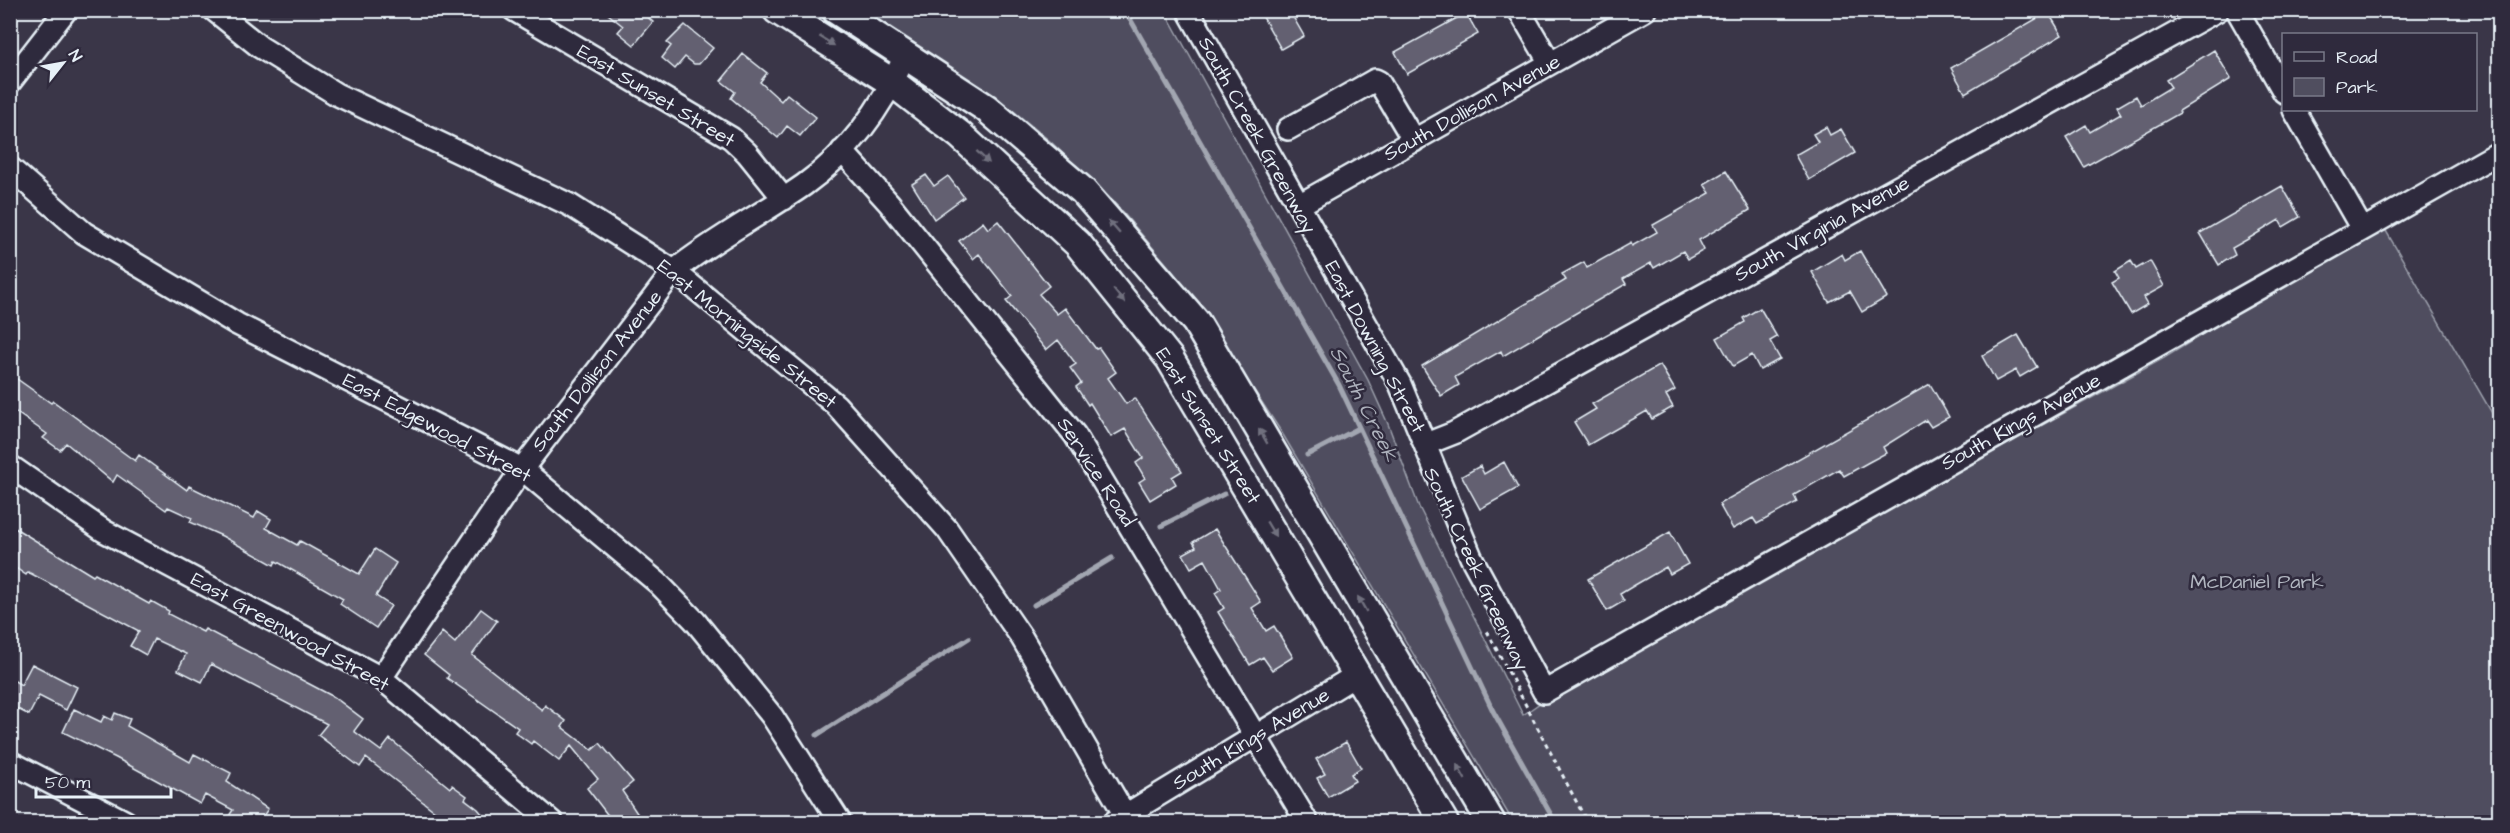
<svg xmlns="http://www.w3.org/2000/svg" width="2510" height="833" viewBox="0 0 2510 833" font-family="'Architects Daughter',sans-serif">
  <rect width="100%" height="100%" fill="#3a3648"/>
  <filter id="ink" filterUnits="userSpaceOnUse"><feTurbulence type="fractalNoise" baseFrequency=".0167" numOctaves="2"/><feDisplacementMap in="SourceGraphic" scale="12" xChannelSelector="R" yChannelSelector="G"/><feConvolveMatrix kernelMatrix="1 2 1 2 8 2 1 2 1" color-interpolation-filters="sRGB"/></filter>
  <g filter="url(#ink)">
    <path fill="#504e5f" stroke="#9ca0ac" stroke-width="1.5" d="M 859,11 L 1165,11 L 1368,380 L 1388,424 L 1419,507 L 1523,715 L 1547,698 L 2164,358 L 2382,224 L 2499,425 L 2499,822 L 1513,822 L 1282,433 L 1199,306 L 1170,268 L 1114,202 L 1051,142 L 998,98 Z"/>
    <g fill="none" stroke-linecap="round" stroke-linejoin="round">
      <path stroke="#a2a6b1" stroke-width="5" d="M 1125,10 L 1339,385 L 1493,711 L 1555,822
        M 1307,455 L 1359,428
        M 1161,526 L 1224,494
        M 1034,605 L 1112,558
        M 817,735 L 969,638"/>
    </g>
    <path fill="#636171" stroke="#e8f1f8" stroke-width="1.5" d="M 603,10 L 640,10 L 653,22 L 634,45 L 618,32 L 623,26 Z
      M 1259,10 L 1289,10 L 1304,36 L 1281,49 Z
      M 2048,12 L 2062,35 L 1965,93 L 1951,68 Z
      M 1466,13 L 1478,34 L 1407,74 L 1395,52 Z
      M 685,25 L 713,48 L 699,64 L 694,64 L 685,57 L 675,69 L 662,58 L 671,46 L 667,43 Z
      M 2214,50 L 2231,79 L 2179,111 L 2180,113 L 2084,167 L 2066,137 L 2086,125 L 2090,132 L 2121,114 L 2117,107 L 2136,96 L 2141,105 L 2171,87 L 2166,80 Z
      M 743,54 L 767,73 L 760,82 L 781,101 L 787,94 L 816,117 L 800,136 L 787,126 L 778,138 L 731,98 L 735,92 L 721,81 Z
      M 1826,127 L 1830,135 L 1841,129 L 1855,153 L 1809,180 L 1795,155 L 1818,142 L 1813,134 Z
      M 1726,171 L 1750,210 L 1699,240 L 1704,250 L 1688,259 L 1683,251 L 1654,268 L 1651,263 L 1623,279 L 1626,284 L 1540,334 L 1503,356 L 1501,351 L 1455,377 L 1459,385 L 1441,396 L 1422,366 L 1566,280 L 1562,274 L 1584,262 L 1587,268 L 1631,243 L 1632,246 L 1657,232 L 1653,225 L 1710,193 L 1704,184 Z
      M 926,175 L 934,186 L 948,176 L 964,197 L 934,219 L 912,184 Z
      M 2282,186 L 2300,217 L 2283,227 L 2279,220 L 2248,239 L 2232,248 L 2235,255 L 2219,265 L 2200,233 Z
      M 998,221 L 1049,286 L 1039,294 L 1057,314 L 1065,308 L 1096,349 L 1099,348 L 1116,372 L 1108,378 L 1126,404 L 1135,398 L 1182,471 L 1172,477 L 1176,484 L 1150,500 L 1139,482 L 1145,478 L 1136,463 L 1143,458 L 1125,429 L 1111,437 L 1090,403 L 1088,405 L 1076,387 L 1081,383 L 1070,368 L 1076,364 L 1058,340 L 1046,350 L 1006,301 L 1012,296 L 979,254 L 973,259 L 959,241 L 983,222 L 988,229 Z
      M 1860,251 L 1887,297 L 1862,312 L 1850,291 L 1829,302 L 1812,272 L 1842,254 L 1845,260 Z
      M 2131,261 L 2136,269 L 2150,261 L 2164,286 L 2144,297 L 2148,304 L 2131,314 L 2112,282 L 2119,278 L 2115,271 Z
      M 1760,308 L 1777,337 L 1770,341 L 1780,359 L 1760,370 L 1752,355 L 1733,366 L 1717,338 L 1745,322 L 1743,318 Z
      M 2018,335 L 2037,367 L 2020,377 L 2016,370 L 1996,381 L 1982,356 Z
      M 1660,365 L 1675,390 L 1666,395 L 1673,407 L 1652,419 L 1647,411 L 1588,445 L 1574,422 L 1596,409 L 1592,404 Z
      M 10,374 L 51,403 L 53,401 L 135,461 L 139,455 L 187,490 L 189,486 L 254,518 L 258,511 L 271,519 L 266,528 L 297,545 L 300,541 L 359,574 L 375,549 L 396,563 L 376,596 L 391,606 L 376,628 L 340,604 L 343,599 L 276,561 L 274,565 L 222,536 L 190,522 L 192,518 L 168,507 L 166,510 L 117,475 L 113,482 L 66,443 L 60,450 L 43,438 L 47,434 L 10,408 Z
      M 1930,384 L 1949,417 L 1931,427 L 1926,420 L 1883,447 L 1886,453 L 1869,462 L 1844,476 L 1839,469 L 1794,495 L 1797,502 L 1757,524 L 1753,518 L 1733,529 L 1719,504 Z
      M 1504,462 L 1518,488 L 1480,509 L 1462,476 L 1480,466 L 1484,474 Z
      M 10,525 L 93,576 L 95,574 L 149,604 L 151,601 L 169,611 L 168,614 L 203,632 L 205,629 L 334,697 L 363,719 L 354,731 L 381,751 L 390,739 L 450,788 L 452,785 L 467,796 L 465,799 L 478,809 L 489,822 L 449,822 L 366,758 L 360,767 L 318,735 L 327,724 L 211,664 L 202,682 L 178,670 L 186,654 L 154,639 L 146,655 L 130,646 L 139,631 L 28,572 L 26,575 L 10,564 Z
      M 1215,529 L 1261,602 L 1252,608 L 1266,631 L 1274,626 L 1293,657 L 1272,670 L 1263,657 L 1250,665 L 1218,612 L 1224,608 L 1215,593 L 1221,589 L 1205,560 L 1191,568 L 1183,554 L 1196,547 L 1193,542 Z
      M 1670,532 L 1688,564 L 1670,574 L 1666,567 L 1635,585 L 1620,594 L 1624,601 L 1607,611 L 1588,579 Z
      M 481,609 L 497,621 L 472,655 L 542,710 L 545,705 L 566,721 L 562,727 L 592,750 L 600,743 L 633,782 L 622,791 L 643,822 L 613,822 L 587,788 L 598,779 L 571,746 L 559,761 L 533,741 L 531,744 L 515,732 L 518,728 L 447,678 L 449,675 L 424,655 L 442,632 L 455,643 Z
      M 32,664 L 77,687 L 66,710 L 39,696 L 29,715 L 10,705 L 10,678 L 21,685 Z
      M 74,709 L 101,722 L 104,716 L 112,720 L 115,713 L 130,719 L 127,726 L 190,762 L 194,754 L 231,773 L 227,782 L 268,809 L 259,822 L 225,822 L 233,810 L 205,795 L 200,804 L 116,758 L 63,732 Z
      M 1346,742 L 1361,768 L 1351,774 L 1355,781 L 1328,797 L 1317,778 L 1325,774 L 1316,759 Z"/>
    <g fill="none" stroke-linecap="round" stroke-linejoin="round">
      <defs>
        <path id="minor" d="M 214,10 L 260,47 L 336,94 L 570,205 L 674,271 L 836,405 L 947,529 L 1022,638 L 1129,822
          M 514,10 L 731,138 L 747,153 L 784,199
          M 1188,10 L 1400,384 L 1471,557 L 1544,692 L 2500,152
          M 1519,10 L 1550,63
          M 2237,10 L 2284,92
          M 10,82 L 66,10
          M 2294,110 L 2362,229
          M 1288,129 L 1375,80 L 1379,82 L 1414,141
          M 842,151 L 889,203 L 1075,435 L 1307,822
          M 10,168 L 84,233 L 237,324 L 522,469 L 658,583 L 695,621 L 772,716 L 840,822
          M 1299,205 L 1645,10
          M 1426,444 L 1454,433 L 2218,10
          M 10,466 L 104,531 L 381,678 L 552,822
          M 381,678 L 522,469 L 674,271 C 715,238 761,215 804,185 C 850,152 882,108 905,56
          M 10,762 L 126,822
          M 1114,822 L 1358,674"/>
        <path id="major" d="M 777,10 L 893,83 L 960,135 L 1078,244 L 1170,359 L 1444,822
          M 836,10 L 986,108 L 1083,191 L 1196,322 L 1491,822"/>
      </defs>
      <use href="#minor" stroke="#e8f1f8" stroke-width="26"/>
      <use href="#major" stroke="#e8f1f8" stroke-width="32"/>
      <path stroke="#e8f1f8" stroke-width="3" stroke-dasharray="4.5 4.5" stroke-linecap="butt" d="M 1487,631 L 1587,822"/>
      <use href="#minor" stroke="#2f2a3d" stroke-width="21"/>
      <use href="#major" stroke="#2f2a3d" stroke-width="27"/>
    </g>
    <defs><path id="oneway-solid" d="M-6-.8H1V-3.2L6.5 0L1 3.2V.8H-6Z" transform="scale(1.5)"/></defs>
    <g fill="#70707e">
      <use href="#oneway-solid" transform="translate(827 41) rotate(32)"/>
      <use href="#oneway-solid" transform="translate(983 157) rotate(43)"/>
      <use href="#oneway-solid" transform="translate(1114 227) rotate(-131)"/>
      <use href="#oneway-solid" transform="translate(1119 296) rotate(51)"/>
      <use href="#oneway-solid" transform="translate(1263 436) rotate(-120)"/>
      <use href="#oneway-solid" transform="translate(1271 529) rotate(59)"/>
      <use href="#oneway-solid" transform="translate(1362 604) rotate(-120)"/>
      <use href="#oneway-solid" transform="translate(1461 772) rotate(-120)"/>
    </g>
  </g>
  <g text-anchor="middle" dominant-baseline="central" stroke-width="5" stroke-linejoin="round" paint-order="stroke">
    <g font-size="20" fill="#e8f1f8" stroke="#2f2a3d">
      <text transform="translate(656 96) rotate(31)">East Sunset Street</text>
      <text transform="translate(1472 108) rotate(-29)">South Dollison Avenue</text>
      <text transform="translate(1257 135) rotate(61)">South Creek Greenway</text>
      <text transform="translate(1822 229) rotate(-29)">South Virginia Avenue</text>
      <text transform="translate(747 334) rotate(39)">East Morningside Street</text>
      <text transform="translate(1375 347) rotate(62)">East Downing Street</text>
      <text transform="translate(597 371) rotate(-52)">South Dollison Avenue</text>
      <text transform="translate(2021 422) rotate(-29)">South Kings Avenue</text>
      <text transform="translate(1208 426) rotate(58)">East Sunset Street</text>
      <text transform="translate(437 428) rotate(28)">East Edgewood Street</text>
      <text transform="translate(1096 472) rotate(57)">Service Road</text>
      <text transform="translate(1476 569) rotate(65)">South Creek Greenway</text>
      <text transform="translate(290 632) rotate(29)">East Greenwood Street</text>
      <text transform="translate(1251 739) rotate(-31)">South Kings Avenue</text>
    </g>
    <g font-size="20" fill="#b3b8c2" stroke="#2f2a3d">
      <text x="2257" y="582">McDaniel Park</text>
    </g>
    <g font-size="21" font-style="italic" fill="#aeb2bd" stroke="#2f2a3d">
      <text transform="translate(1364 404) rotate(63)">South Creek</text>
    </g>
  </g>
  <rect width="2510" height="833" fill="none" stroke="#2f2a3d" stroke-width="36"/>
  <rect x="18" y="18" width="2474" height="797" fill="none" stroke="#e8f1f8" stroke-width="2" filter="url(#ink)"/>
  <rect x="2282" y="33" width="195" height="78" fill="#2f2a3d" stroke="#797a88" stroke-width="1.5"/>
  <rect x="2294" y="52" width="30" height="9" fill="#2f2a3d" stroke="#797a88" stroke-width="1.5"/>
  <text x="2336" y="63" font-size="18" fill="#e8f1f8">Road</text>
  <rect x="2294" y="78" width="30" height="18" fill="#504e5f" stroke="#797a88" stroke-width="1.5"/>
  <text x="2336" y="93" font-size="18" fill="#e8f1f8">Park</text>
  <g transform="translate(63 63) rotate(59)" stroke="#2f2a3d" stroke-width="4.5" paint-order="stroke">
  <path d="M0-4.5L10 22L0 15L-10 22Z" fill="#e8f1f8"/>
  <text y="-9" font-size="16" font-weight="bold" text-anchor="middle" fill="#e8f1f8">N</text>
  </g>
  <path d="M36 788v9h135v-9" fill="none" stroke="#e8f1f8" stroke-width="3"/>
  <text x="45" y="788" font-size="18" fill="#e8f1f8" stroke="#2f2a3d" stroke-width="4.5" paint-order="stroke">50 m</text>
</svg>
